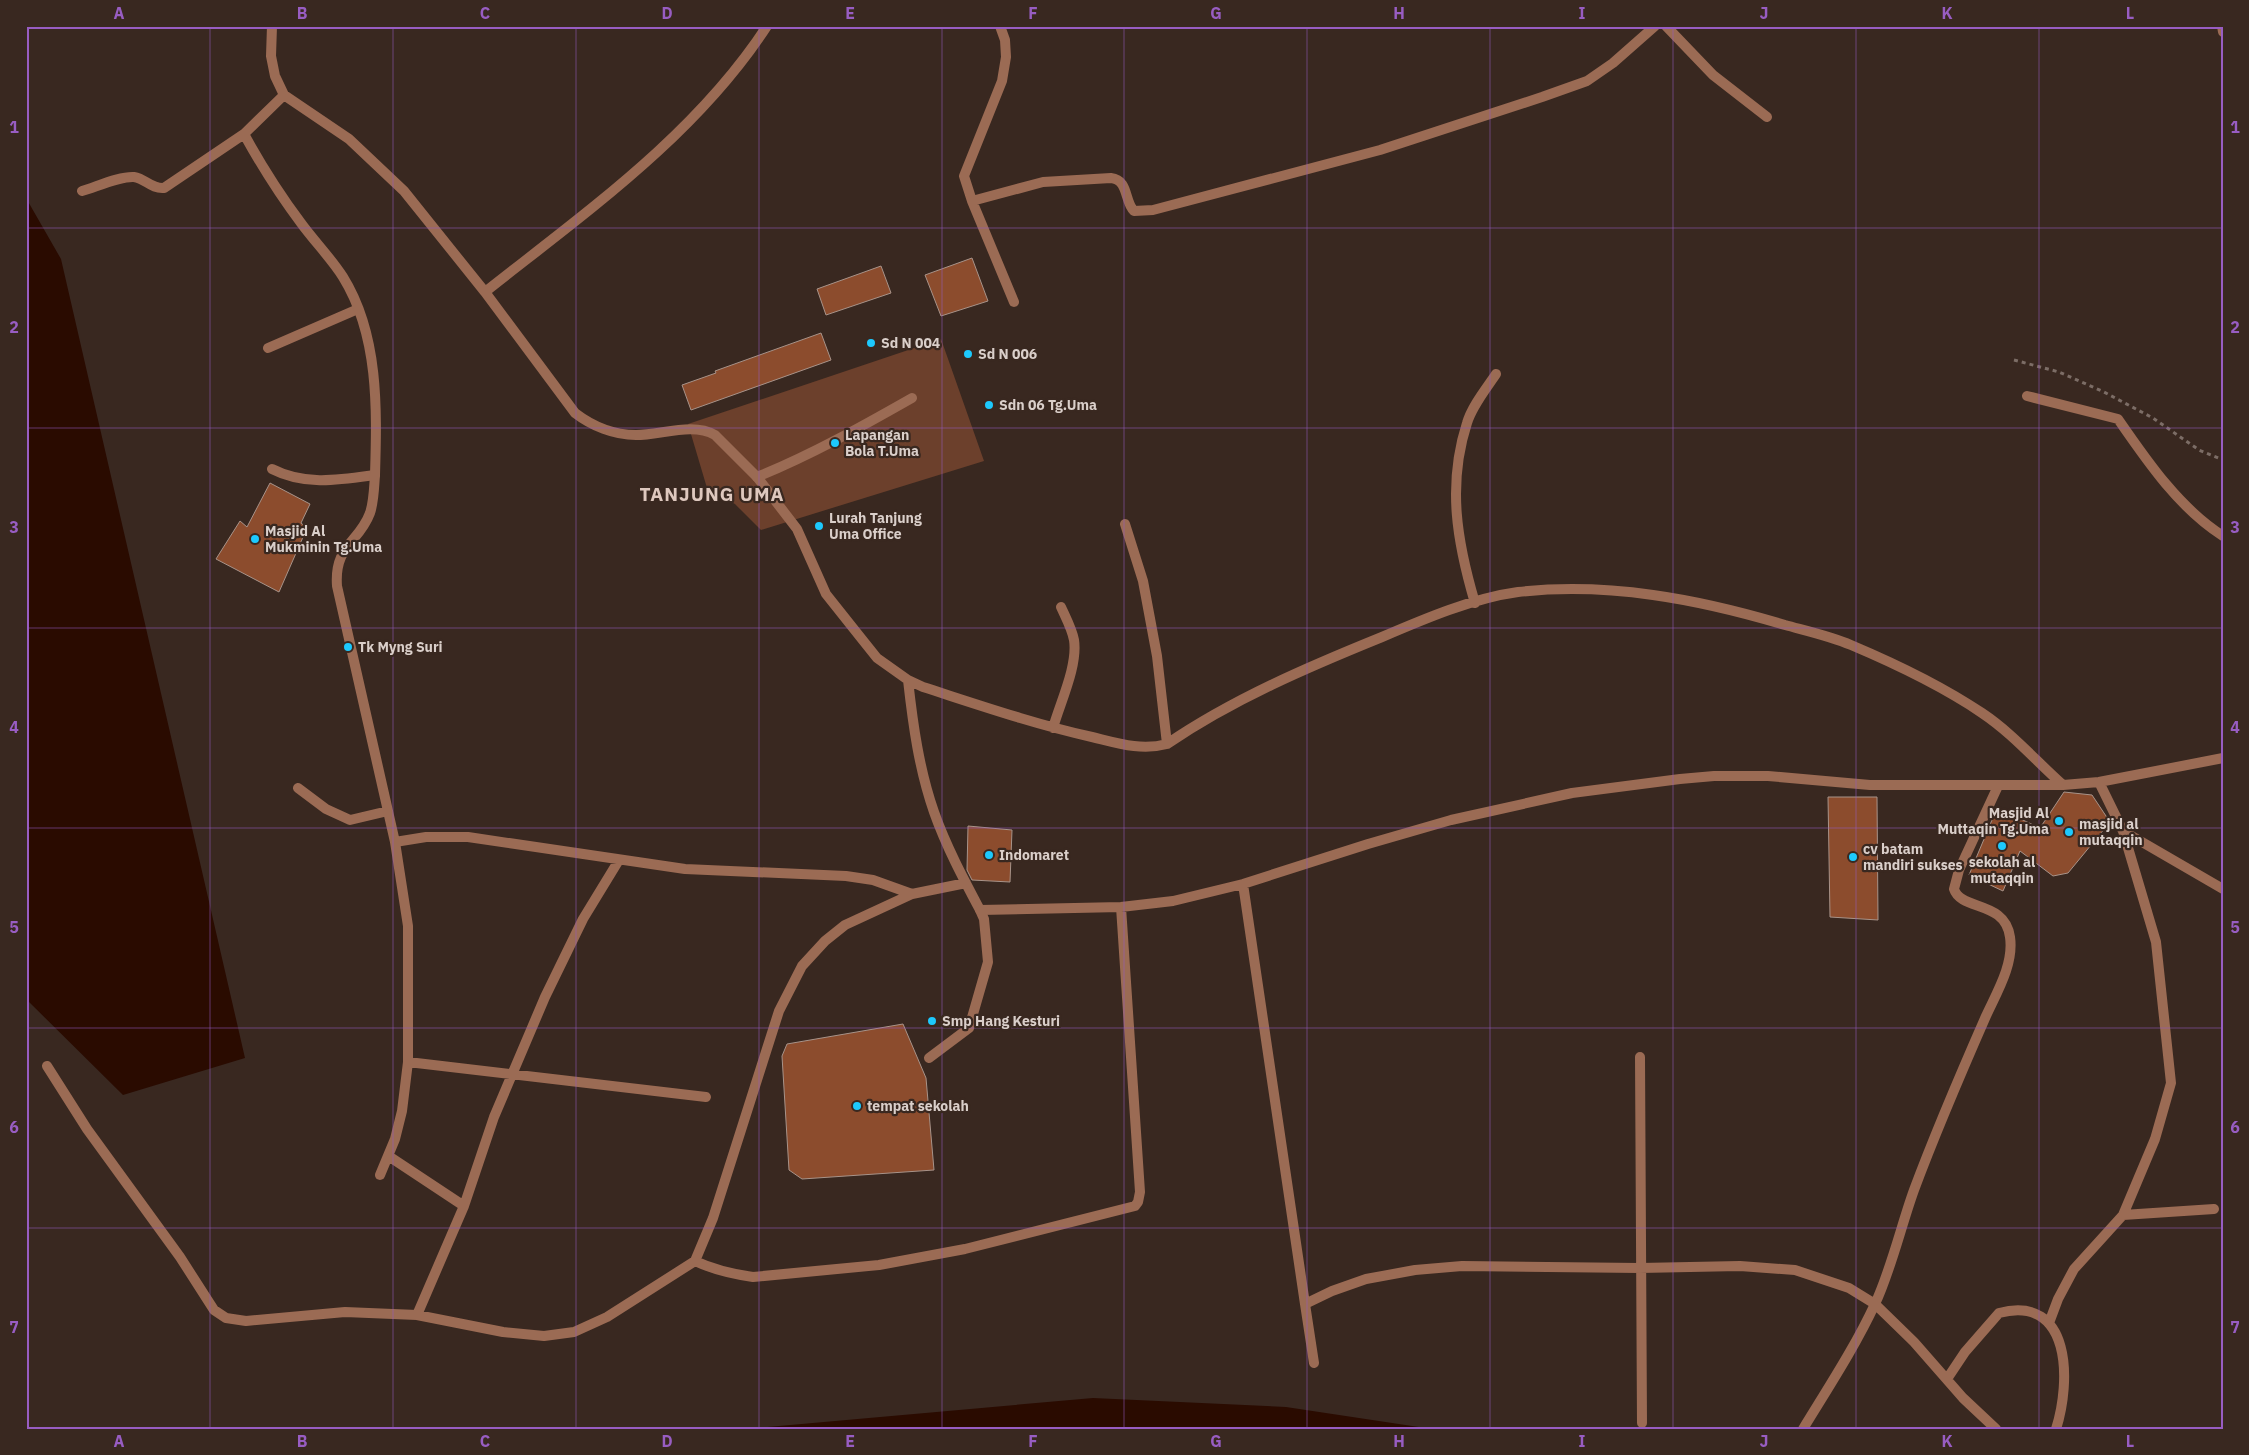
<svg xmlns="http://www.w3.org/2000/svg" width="2249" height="1455" viewBox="0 0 2249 1455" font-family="'IBM Plex Sans',sans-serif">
  <rect width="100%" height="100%" fill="#392820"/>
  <path fill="#6c402c" d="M 941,339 L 984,461 L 761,530 L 735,504 L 707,488 L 688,424 Z"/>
  <path fill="#2a0b00" d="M 26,198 L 61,259 L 245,1058 L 123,1095 L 26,999 Z
    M 1093,1398 L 1286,1407 L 1432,1429 L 744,1429 Z"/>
  <path fill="#8c4c2d" stroke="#a89389" d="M 972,258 L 988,301 L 941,316 L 925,275 Z
    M 881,266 L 891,293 L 826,315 L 817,289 Z
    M 821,333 L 831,360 L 691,410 L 682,385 L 716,373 L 715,371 Z
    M 270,483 L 310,504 L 301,523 L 307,528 L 279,592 L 216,559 L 240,521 L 247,527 Z
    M 2064,792 L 2092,795 L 2110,822 L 2068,873 L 2053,876 L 2020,851 L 2003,891 L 1969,875 L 1997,808 L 2040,828 Z
    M 1828,797 L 1877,797 L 1878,920 L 1830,917 Z
    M 968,826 L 1012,830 L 1010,882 L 972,880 L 967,870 Z
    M 903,1024 L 926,1078 L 934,1170 L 802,1179 L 789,1170 L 782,1056 L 787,1044 Z"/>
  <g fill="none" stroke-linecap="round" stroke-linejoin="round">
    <path stroke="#7c6d66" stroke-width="3" stroke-dasharray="4 4" stroke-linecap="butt" d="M 2014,360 L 2059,372 L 2104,392 L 2153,418 L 2199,450 L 2223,460"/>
    <path stroke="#9b6b54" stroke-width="10" d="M 268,348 L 358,309
      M 272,469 C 305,486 339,480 375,475
      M 757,477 C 811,455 861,427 912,398
      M 929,1058 L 969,1028 L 988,962 L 984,919 L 980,910"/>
    <path stroke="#9b6b54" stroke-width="10" d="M 272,26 L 271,56 L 275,76 L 284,95 L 349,139 L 404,191 L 485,292 L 575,413 C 592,426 614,435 636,435 C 661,435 693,422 715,435 L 757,477 L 797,529 L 826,594 L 861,638 L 877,658 L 908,680 C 913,725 919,769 934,812 C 946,846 963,878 980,910 L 1121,907 L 1173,901 L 1243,884 L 1368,844 L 1451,820 L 1572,793 L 1680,779 L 1714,776 L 1768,776 L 1870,785 L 2063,785 L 2099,782 L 2223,758
      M 1666,26 L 1713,75 L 1767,117
      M 2222,26 L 2223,32
      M 284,95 L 244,134 C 261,165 280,195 301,223 C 314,241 331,258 343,277 C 379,335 377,409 375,475 C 374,487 374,501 370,513 C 359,543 334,545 337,586 L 395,842 L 408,926 L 408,1062 L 402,1111 L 395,1139 L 380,1175
      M 82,191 C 96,187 120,176 134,177 C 146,179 151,189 164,188 L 244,134
      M 972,201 L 964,176 L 1002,81 L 1006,57 L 1005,40 L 1000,26
      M 485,292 C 586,212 696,135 767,26
      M 1014,302 L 972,201 L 1043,182 L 1111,178 C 1129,180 1124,201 1134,211 L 1153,210 L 1380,150 L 1542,97 L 1587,81 L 1613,63 L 1655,26
      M 2027,396 L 2118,419 C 2147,461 2179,508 2223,536
      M 1125,524 L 1143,581 L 1157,656 L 1167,744
      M 1475,603 C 1457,542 1447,485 1467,423 C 1472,406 1486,389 1496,374
      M 908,680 L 923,687 C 979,705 1034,724 1092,737 C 1117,743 1141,751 1167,744 C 1233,699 1308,667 1382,637 C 1424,619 1473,598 1518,592 C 1609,582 1698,599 1785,625 C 1807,631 1830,636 1851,645 C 1896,664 1942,686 1982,713 C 2012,733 2036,761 2063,785
      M 1053,728 C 1060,703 1078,666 1074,640 C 1072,629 1066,618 1061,607
      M 298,788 L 326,809 L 350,820 L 388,811
      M 2123,831 L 2223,889
      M 395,842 L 426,837 L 468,837 L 685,869 L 846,876 L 873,880 L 912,894 L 966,883
      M 1243,884 L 1305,1304
      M 1640,1057 L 1642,1423
      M 408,1062 L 706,1097
      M 47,1066 L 87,1129 L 180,1257 L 214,1310 L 226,1318 L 246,1321 L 345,1312 L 417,1315 L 503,1332 L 544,1336 L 574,1332 L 607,1317 L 695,1261 L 713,1218 L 779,1011 L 802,966 L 825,941 L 845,925 L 912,894
      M 390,1157 L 464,1206
      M 2123,1215 L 2214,1209
      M 695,1261 C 714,1270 732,1274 753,1277 L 879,1265 L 965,1249 L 1135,1206 L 1138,1202 L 1140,1192 L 1121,907
      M 417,1315 L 464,1206 L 494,1117 L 545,997 L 583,919 L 619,860
      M 2049,1323 L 2058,1299 L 2074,1269 L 2123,1215 L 2155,1139 L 2171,1083 L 2156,942 L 2123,831 L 2099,782
      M 1314,1363 L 1305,1304 L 1332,1291 L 1366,1279 L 1415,1270 L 1462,1266 L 1640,1268 L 1740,1266 L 1795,1270 L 1849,1288 L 1875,1304 L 1914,1342 L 1963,1398 L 1996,1429
      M 1947,1379 L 1965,1352 L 1999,1313 C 2072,1294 2071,1382 2056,1429
      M 1803,1429 C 1828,1388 1855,1347 1875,1304 C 1891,1270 1901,1226 1914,1190 C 1936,1131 1961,1073 1986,1016 C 1997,992 2014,964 2010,937 C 2005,900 1961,911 1954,889 L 1959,870 L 1998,786"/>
  </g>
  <path fill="none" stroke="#985dc2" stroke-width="1" stroke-opacity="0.55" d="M 210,26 L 210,1429M 393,26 L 393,1429M 576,26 L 576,1429M 759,26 L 759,1429M 942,26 L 942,1429M 1124,26 L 1124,1429M 1307,26 L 1307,1429M 1490,26 L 1490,1429M 1673,26 L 1673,1429M 1856,26 L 1856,1429M 2039,26 L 2039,1429M 26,228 L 2223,228M 26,428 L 2223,428M 26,628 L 2223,628M 26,828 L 2223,828M 26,1028 L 2223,1028M 26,1228 L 2223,1228"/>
  <g fill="#1dc9fd" stroke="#392820" stroke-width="2">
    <circle cx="871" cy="343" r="5"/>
    <circle cx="968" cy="354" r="5"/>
    <circle cx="989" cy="405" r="5"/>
    <circle cx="835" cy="443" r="5"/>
    <circle cx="819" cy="526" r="5"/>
    <circle cx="255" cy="539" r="5"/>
    <circle cx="348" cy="647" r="5"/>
    <circle cx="2059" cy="821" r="5"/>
    <circle cx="2069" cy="832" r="5"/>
    <circle cx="2002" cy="846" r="5"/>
    <circle cx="989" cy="855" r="5"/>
    <circle cx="1853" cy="857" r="5"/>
    <circle cx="932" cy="1021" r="5"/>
    <circle cx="857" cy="1106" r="5"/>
  </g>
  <g text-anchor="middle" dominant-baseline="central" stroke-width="4.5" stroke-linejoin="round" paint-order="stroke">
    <g font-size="14" font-weight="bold" fill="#dacfca" stroke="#392820" text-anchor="start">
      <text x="881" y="343">Sd N 004</text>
      <text x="978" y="354">Sd N 006</text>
      <text x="999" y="405">Sdn 06 Tg.Uma</text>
      <text x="845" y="435">Lapangan<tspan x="845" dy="16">Bola T.Uma</tspan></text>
      <text x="829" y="518">Lurah Tanjung<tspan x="829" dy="16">Uma Office</tspan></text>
      <text x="265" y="531">Masjid Al<tspan x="265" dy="16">Mukminin Tg.Uma</tspan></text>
      <text x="358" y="647">Tk Myng Suri</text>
      <text x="2049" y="813" text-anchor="end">Masjid Al<tspan x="2049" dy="16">Muttaqin Tg.Uma</tspan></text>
      <text x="2079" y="824">masjid al<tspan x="2079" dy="16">mutaqqin</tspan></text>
      <text x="1863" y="849">cv batam<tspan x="1863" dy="16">mandiri sukses</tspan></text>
      <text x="999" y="855">Indomaret</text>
      <text x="2002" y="862" text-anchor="middle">sekolah al<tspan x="2002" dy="16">mutaqqin</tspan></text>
      <text x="942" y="1021">Smp Hang Kesturi</text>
      <text x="867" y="1106">tempat sekolah</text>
    </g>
    <g font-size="19" font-weight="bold" letter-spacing="1" fill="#dec8be" stroke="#392820">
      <text x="712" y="494">TANJUNG UMA</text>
    </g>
  </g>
  <rect width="2249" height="1455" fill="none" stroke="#392820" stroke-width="55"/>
  <rect x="28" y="28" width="2194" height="1400" fill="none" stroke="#985dc2" stroke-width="2"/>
  <g font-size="16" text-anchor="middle" font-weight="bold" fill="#985dc2">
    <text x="119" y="19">A</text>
    <text x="302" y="19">B</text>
    <text x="485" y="19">C</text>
    <text x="667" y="19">D</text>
    <text x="850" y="19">E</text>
    <text x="1033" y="19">F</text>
    <text x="1216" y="19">G</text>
    <text x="1399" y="19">H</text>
    <text x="1582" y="19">I</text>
    <text x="1764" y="19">J</text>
    <text x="1947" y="19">K</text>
    <text x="2130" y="19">L</text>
    <text x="14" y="133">1</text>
    <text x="2235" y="133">1</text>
    <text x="14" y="333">2</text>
    <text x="2235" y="333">2</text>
    <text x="14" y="533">3</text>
    <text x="2235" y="533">3</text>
    <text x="14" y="733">4</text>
    <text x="2235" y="733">4</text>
    <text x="14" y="933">5</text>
    <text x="2235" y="933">5</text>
    <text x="14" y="1133">6</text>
    <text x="2235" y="1133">6</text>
    <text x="14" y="1333">7</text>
    <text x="2235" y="1333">7</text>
    <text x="119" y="1447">A</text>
    <text x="302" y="1447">B</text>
    <text x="485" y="1447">C</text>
    <text x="667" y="1447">D</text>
    <text x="850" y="1447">E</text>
    <text x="1033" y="1447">F</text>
    <text x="1216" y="1447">G</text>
    <text x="1399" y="1447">H</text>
    <text x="1582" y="1447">I</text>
    <text x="1764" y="1447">J</text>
    <text x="1947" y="1447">K</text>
    <text x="2130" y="1447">L</text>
  </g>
</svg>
